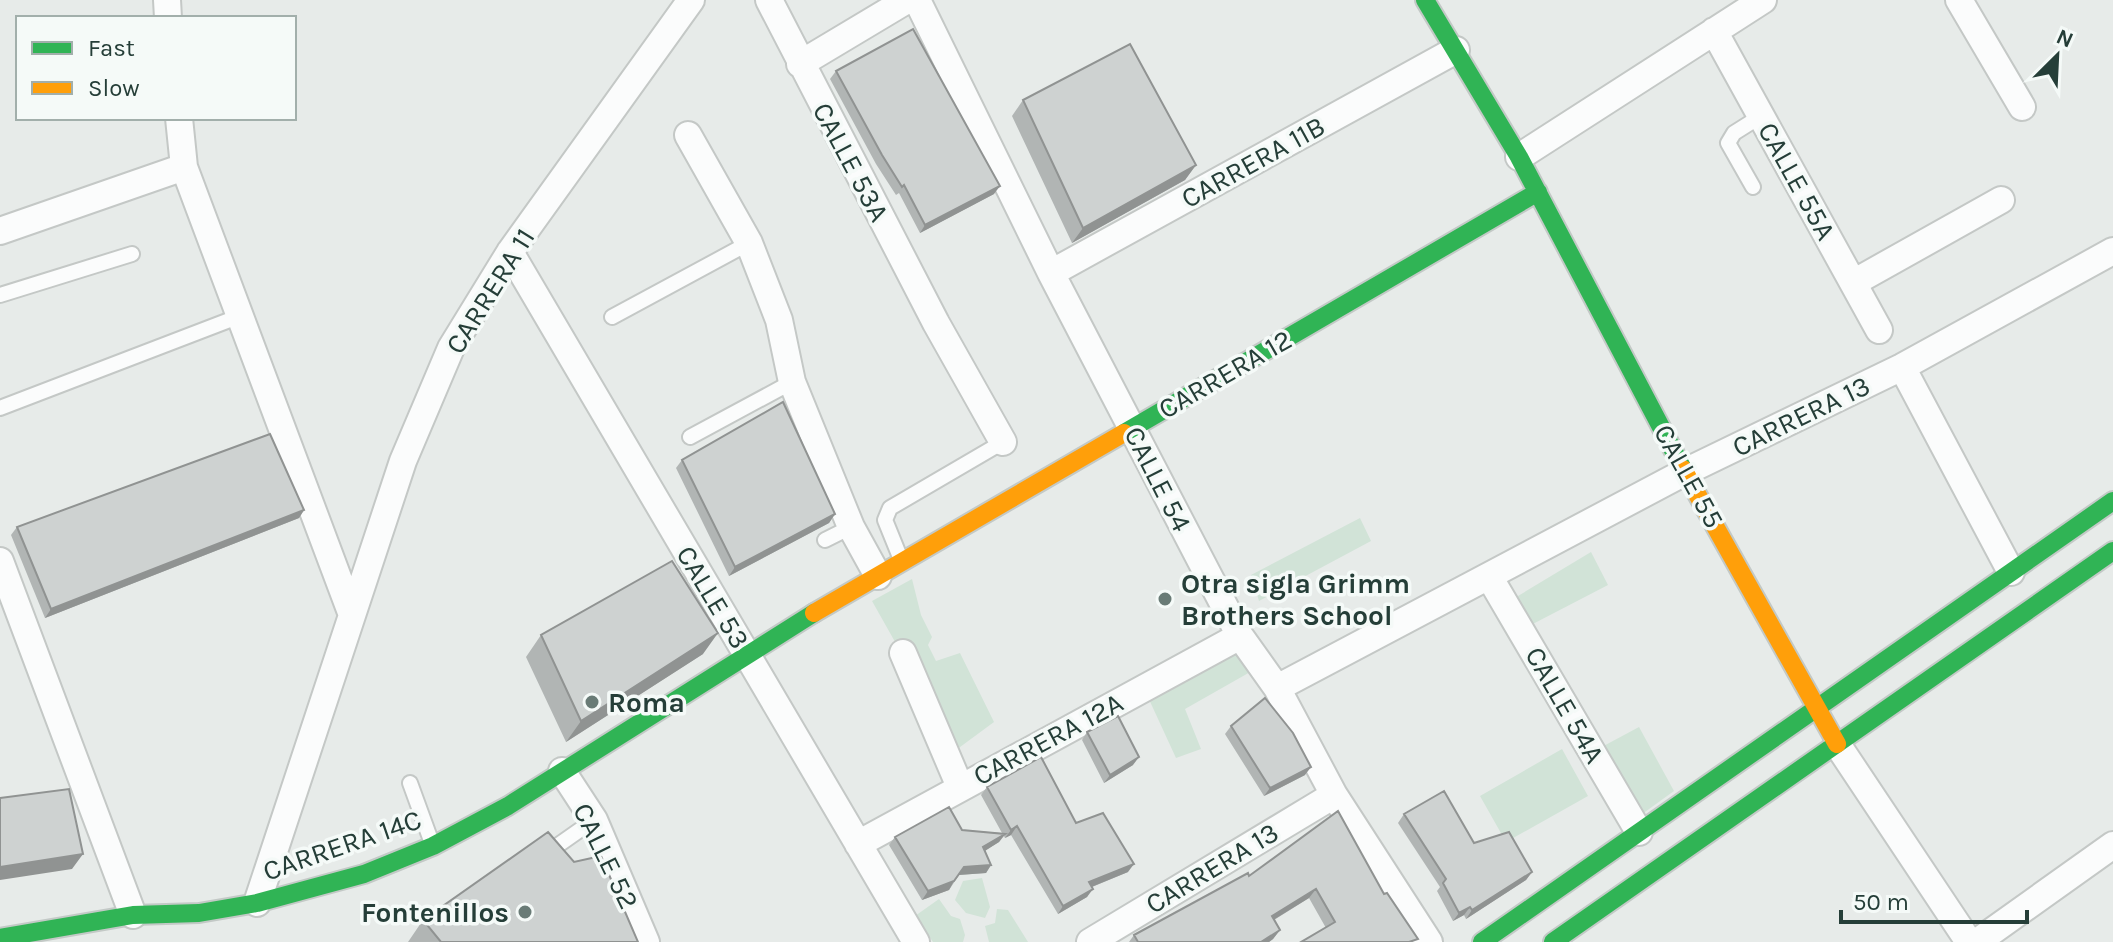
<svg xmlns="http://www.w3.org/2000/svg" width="2113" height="942" viewBox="0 0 2113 942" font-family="Karla,sans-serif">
  <rect width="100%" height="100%" fill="#e7ebe9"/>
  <path fill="#d1e3d7" d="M 1360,518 L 1371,541 L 1259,601 L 1251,575 Z
    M 1591,552 L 1608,585 L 1527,627 L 1513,599 Z
    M 912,579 L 921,615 L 932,637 L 928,645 L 936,661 L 960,653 L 994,722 L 956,750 L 872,601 Z
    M 1241,626 L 1259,667 L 1185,709 L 1201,749 L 1176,758 L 1141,682 Z
    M 1639,727 L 1674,791 L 1638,817 L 1598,749 Z
    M 1562,749 L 1588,796 L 1506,842 L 1480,796 Z
    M 982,878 L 990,907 L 985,918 L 966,913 L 955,900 L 963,881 Z
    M 939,899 L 951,916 L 960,919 L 965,935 L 963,942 L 933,942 L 915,916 Z
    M 997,909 L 1008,910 L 1028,942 L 989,942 L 985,926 L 995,923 Z"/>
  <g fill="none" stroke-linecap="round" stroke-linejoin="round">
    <defs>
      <path id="lane" d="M 1753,187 L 1728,143 L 1734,133 L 1761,116
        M 0,295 L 132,254
        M 612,317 L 749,243
        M 0,408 L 240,316
        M 690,437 L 792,382
        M 825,540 L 851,527
        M 902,562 L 885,520 L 890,508 L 1003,442
        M 410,783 L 433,846
        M 547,853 L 594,820"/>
      <path id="street" d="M 167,0 L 168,18
        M 769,0 L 936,323 L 1003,442
        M 917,0 L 1051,273 L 1240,636 L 1277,688 L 1334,795 L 1429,942
        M 1959,0 L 2022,107
        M 1714,31 L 1879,330
        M 800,64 L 907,0
        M 179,118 L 184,167 L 352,615
        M 688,135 L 749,243 L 779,320 L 792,382 L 851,527 L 878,576
        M 1519,157 L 1763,0
        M 0,231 L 184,167
        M 510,252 L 916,942
        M 1051,273 L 1456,50
        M 1853,283 L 2001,200
        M 1902,367 L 2011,572
        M 0,561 L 133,915
        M 1490,578 L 1639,832
        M 903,653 L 960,787
        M 1277,688 L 1685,472 L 1902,367 L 2113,251
        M 1837,744 L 1969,942
        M 562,771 L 594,820 L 646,942
        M 858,844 L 1240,636
        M 257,903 L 403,461 L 451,348 L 510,252 L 691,0
        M 1090,942 L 1334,795
        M 1977,942 L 2113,845"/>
      <path id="fast" d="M 1425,0 L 1519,157 L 1683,469
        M 1124,433 L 1538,192
        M 0,938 L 133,915 L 199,913 L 257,903 L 364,874 L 433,846 L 508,806 L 814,613
        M 1482,942 L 2113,501
        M 1553,942 L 2113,551"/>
      <path id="slow" d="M 1683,469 L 1837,744
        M 814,613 L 1124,433"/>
    </defs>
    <use href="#lane" stroke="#c4c8c6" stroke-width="18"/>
    <use href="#street" stroke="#c4c8c6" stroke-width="30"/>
    <use href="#fast" stroke="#c3c9c6" stroke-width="22"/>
    <use href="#slow" stroke="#c3c9c6" stroke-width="22"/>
    <use href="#lane" stroke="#fbfcfc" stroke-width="14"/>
    <use href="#street" stroke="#fbfcfc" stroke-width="26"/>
    <use href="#fast" stroke="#30b455" stroke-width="18"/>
    <use href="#slow" stroke="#ff9f0a" stroke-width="18"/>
  </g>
  <path fill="#b1b5b4" d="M 836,71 L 994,194 L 920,233 L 899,193 L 896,195 L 876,164 L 830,79 Z
    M 1023,100 L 1196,165 L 1185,180 L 1072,243 L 1012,116 Z
    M 682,460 L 835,514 L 829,523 L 729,576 L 676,468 Z
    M 304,510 L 299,518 L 45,618 L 11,535 L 17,527 Z
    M 541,635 L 703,654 L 566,742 L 526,657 Z
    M 1231,726 L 1305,775 L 1264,796 L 1225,734 Z
    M 1087,732 L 1133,765 L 1104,783 L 1082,740 Z
    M 987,787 L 1076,823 L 1128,872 L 1092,887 L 1087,897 L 1058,914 L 1011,835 L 1005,838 L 1004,836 L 999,842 L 984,851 L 991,865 L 986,873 L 959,875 L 949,890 L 922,900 L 889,845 L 895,837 L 962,830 L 1002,833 L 981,795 Z
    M 1404,814 L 1474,843 L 1532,872 L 1526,880 L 1466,919 L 1464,915 L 1453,921 L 1437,891 L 1440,887 L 1398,823 Z
    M 1249,876 L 1384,894 L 1326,928 L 1309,898 L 1274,920 L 1280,930 L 1273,939 L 1269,942 L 1129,942 L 1134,935 Z
    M 423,920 L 638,942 L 408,942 Z"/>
  <path fill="#909392" d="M 1196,165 L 1185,180 L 1072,243 L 1083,228 Z
    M 1000,186 L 994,194 L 920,233 L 925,225 Z
    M 304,510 L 299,518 L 45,618 L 51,609 Z
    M 835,514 L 829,523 L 729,576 L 735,567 Z
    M 718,633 L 703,654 L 566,742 L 581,721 Z
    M 1139,757 L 1133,765 L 1104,783 L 1110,775 Z
    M 1311,767 L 1305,775 L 1264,796 L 1270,788 Z
    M 1017,826 L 1011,835 L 1005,838 L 1011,830 Z
    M 1005,834 L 999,842 L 977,856 L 983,847 Z
    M 83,854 L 72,869 L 0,880 L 0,867 Z
    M 1134,864 L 1128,872 L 1084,890 L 1089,882 Z
    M 991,865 L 986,873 L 958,875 L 964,867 Z
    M 1532,872 L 1526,880 L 1466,919 L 1472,910 Z
    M 954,881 L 949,890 L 922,900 L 928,891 Z
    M 1093,889 L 1087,897 L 1058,914 L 1063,906 Z
    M 1316,889 L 1309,898 L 1265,925 L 1272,916 Z
    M 1470,907 L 1464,915 L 1453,921 L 1459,913 Z
    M 1280,930 L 1273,939 L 1269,942 L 1261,942 Z"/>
  <path fill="#ced2d1" stroke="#909392" stroke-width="2" d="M 913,29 L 1000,186 L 925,225 L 904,185 L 902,187 L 882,155 L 836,71 Z
    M 1130,44 L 1196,165 L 1083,228 L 1023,100 Z
    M 783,402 L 835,514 L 735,567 L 682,460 Z
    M 270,434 L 304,510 L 51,609 L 17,527 Z
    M 672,561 L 718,633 L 581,721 L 541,635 Z
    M 1265,698 L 1293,733 L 1311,767 L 1270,788 L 1231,726 Z
    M 1118,716 L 1139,757 L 1110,775 L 1087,732 Z
    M 1041,757 L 1076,823 L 1103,813 L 1134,864 L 1089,882 L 1093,889 L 1063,906 L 1017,826 L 1011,830 L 987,787 Z
    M 69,789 L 83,854 L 0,867 L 0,798 Z
    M 1444,791 L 1474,843 L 1509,832 L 1532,872 L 1472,910 L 1470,907 L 1459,913 L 1443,883 L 1446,879 L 1404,814 Z
    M 949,807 L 962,830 L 1005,834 L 983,847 L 991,865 L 964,867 L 954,881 L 928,891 L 895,837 Z
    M 1338,811 L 1384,894 L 1387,893 L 1418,939 L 1409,942 L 1301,942 L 1335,922 L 1316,889 L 1272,916 L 1280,930 L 1261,942 L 1138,942 L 1134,935 L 1248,873 L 1249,876 Z
    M 548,832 L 574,862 L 601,856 L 638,942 L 441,942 L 423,920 Z"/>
  <g fill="#697b76" stroke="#f5faf8" stroke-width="3">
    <circle cx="1165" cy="599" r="8"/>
    <circle cx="592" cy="702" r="8"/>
    <circle cx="525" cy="912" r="8"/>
  </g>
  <g text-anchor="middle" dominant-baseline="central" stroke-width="7" stroke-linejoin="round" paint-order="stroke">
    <g font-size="28" fill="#253e38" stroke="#f5faf8">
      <text transform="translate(851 162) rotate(62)">CALLE 53A</text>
      <text transform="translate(1253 162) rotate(-29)">CARRERA 11B</text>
      <text transform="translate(1797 181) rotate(61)">CALLE 55A</text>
      <text transform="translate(490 291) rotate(-58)">CARRERA 11</text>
      <text transform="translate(1225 374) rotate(-30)">CARRERA 12</text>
      <text transform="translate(1801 416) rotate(-26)">CARRERA 13</text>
      <text transform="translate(1689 476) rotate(61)">CALLE 55</text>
      <text transform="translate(1158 479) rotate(63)">CALLE 54</text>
      <text transform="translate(713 597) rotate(59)">CALLE 53</text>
      <text transform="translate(1565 705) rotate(60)">CALLE 54A</text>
      <text transform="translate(1048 739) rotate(-28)">CARRERA 12A</text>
      <text transform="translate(342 845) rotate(-19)">CARRERA 14C</text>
      <text transform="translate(606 856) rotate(64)">CALLE 52</text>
      <text transform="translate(1212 868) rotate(-31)">CARRERA 13</text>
    </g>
    <g font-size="28" font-weight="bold" fill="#253e38" stroke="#f5faf8" text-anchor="start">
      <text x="1181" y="583">Otra sigla Grimm<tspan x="1181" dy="32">Brothers School</tspan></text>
      <text x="608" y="702">Roma</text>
      <text x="509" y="912" text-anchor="end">Fontenillos</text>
    </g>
  </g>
  <rect x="16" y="16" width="280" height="104" fill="#f5faf8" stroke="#a2afab" stroke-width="2"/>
  <rect x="32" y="42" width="40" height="12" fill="#30b455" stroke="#a2afab" stroke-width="2"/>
  <text x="88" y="56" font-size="24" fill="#253e38">Fast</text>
  <rect x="32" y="82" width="40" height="12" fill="#ff9f0a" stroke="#a2afab" stroke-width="2"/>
  <text x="88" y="96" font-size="24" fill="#253e38">Slow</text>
  <g transform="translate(2057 56) rotate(24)" stroke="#f5faf8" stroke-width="6" paint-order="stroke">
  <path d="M0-6L14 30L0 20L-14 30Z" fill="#253e38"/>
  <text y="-12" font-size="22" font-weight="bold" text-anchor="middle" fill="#253e38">N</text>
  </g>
  <path d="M1841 910v12h186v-12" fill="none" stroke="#253e38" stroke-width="4"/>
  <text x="1853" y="910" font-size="24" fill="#253e38" stroke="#f5faf8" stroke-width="6" paint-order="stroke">50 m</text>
</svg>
